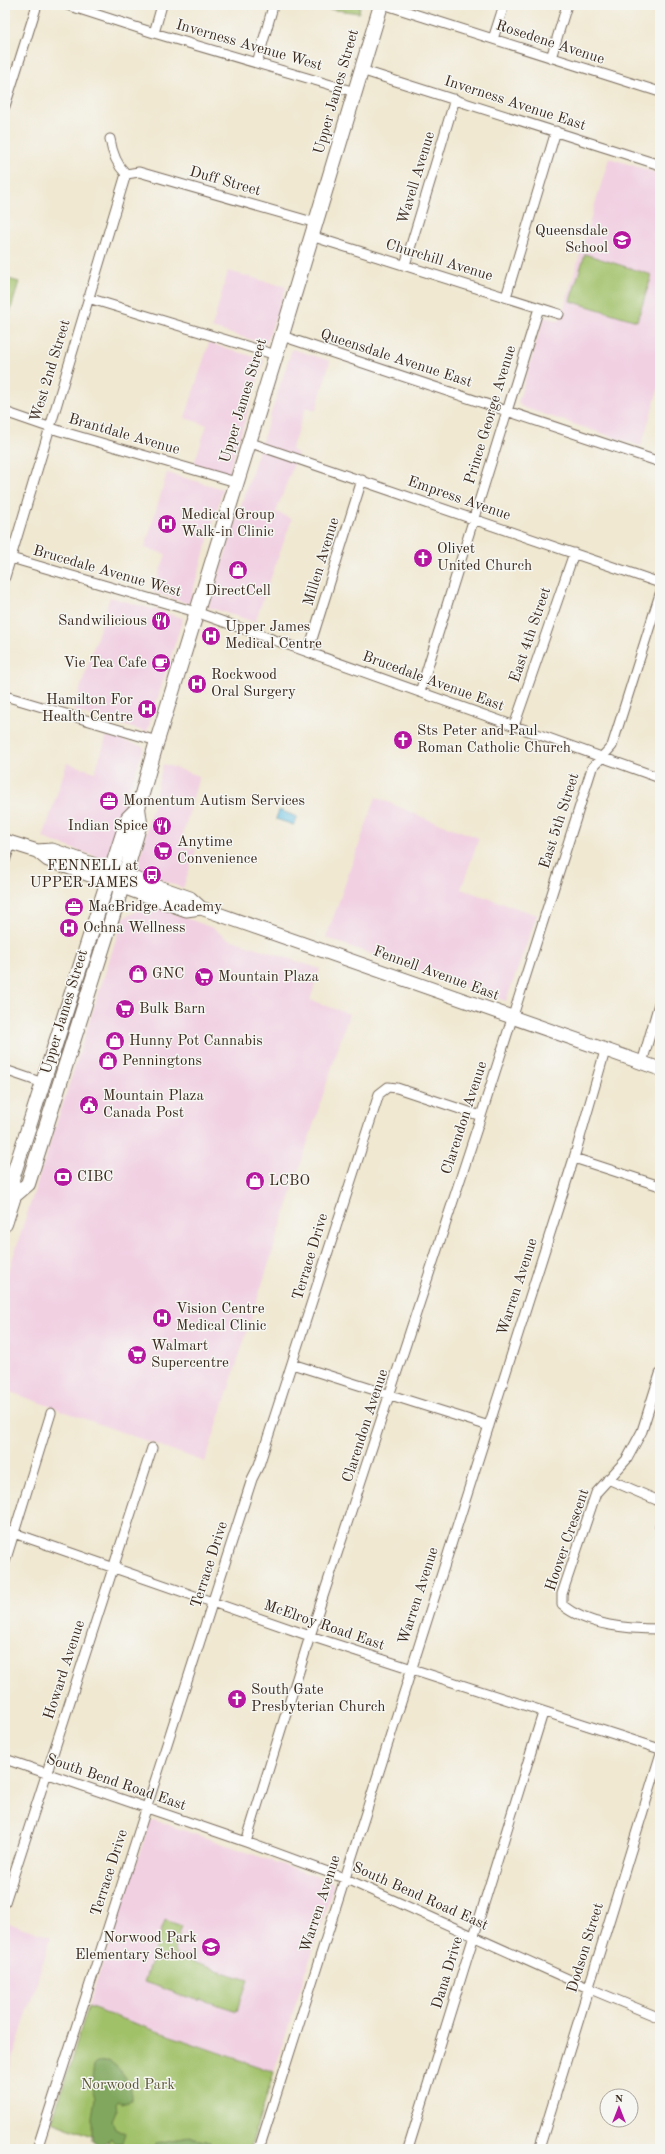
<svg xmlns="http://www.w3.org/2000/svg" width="665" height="2154" viewBox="0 0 665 2154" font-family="'Old Standard TT',serif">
  <rect width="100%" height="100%" fill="#f6f6f2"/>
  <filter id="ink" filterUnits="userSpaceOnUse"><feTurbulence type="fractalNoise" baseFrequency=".025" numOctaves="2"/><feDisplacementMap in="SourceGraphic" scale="8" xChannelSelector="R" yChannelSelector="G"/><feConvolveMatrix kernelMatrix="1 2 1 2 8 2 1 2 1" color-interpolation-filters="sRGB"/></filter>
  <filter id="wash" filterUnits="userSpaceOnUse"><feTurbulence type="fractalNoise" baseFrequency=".012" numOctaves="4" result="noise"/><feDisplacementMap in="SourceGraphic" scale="16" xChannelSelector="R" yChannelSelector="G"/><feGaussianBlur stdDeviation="0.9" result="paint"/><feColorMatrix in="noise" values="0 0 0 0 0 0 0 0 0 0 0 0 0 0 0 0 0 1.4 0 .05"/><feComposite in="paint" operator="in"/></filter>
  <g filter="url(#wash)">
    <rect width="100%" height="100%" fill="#f0e8d1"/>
    <path fill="#f1d0e2" d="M 609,158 L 660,174 L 660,384 L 641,446 L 522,407 L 518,403 L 544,317 L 560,321 Z
      M 228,271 L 286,287 L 266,344 L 212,328 Z
      M 209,343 L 264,360 L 228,475 L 194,464 L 207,425 L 185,418 Z
      M 292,349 L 330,361 L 316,410 L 306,407 L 291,450 L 298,453 L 276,512 L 292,519 L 255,622 L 208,607 Z
      M 167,473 L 223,489 L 189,604 L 153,592 L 166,554 L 145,548 Z
      M 110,597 L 183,618 L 147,732 L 73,711 Z
      M 107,736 L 144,747 L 106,860 L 43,838 L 67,763 L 95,772 Z
      M 163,764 L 199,776 L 180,845 L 196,850 L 183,888 L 137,871 Z
      M 376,797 L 424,818 L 479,838 L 461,889 L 537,915 L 506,1001 L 326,938 Z
      M 150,905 L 213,928 L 226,938 L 320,969 L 310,1000 L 349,1014 L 205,1462 L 5,1390 L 5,1282 L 123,918 Z
      M 154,1820 L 332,1882 L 333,1887 L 274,2072 L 88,2007 L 150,1822 Z
      M 5,1922 L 51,1937 L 5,2083 Z"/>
    <path fill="#a1c169" stroke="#6e7644" d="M 299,5 L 360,5 L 359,13 Z
      M 585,254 L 652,275 L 637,321 L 570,301 Z
      M 5,278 L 19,282 L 5,329 Z
      M 165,1920 L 182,1926 L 174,1950 L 176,1955 L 185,1957 L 186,1954 L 190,1956 L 189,1961 L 248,1980 L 237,2011 L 200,1999 L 199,2001 L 144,1982 Z
      M 88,2007 L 274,2072 L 250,2149 L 127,2149 L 52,2121 Z"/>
    <path fill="#80a75d" stroke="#5e683e" d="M 108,2061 C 121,2067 133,2085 132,2100 L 121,2103 L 117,2101 L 115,2104 L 116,2111 L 112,2120 L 115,2129 L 125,2134 L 122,2143 L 116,2143 L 111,2138 L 100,2147 L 92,2141 L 92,2117 L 95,2098 L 91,2084 L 94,2066 L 98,2062 Z
      M 189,2137 L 207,2140 L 210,2142 L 210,2149 L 153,2149 L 156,2143 Z"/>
    <path fill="#66c1e3" stroke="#507680" d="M 279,810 L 297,817 L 294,825 L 276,819 Z"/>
  </g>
  <g filter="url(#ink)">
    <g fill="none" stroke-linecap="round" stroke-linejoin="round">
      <defs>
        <path id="minor" d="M 67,5 L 154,33 L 355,92
          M 386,5 L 660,92
          M 154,33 L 162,5
          M 493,39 L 504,5
          M 551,58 L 567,5
          M 257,63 L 272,10
          M 361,70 L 660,165
          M 5,106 L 37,5
          M 110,139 C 112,152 116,164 126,174
          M 126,174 L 139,172 L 316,223
          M 311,236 L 559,314
          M 405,265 L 455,99
          M 506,297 L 556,131
          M 88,298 L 276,355
          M 282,336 L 660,462
          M 5,412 L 60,431 L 236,482
          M 248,442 L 660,583
          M 11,558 L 196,612 L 660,778
          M 5,577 L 126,174
          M 308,652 L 362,480
          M 420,692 L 539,308
          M 5,696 L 157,741
          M 514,726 L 574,553
          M 5,861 L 11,843
          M 642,1063 L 660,1000
          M 5,1070 L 43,1083
          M 574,1158 L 660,1186
          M 292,1364 L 489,1426
          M 660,1374 L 642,1431 L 627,1459 L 596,1493 L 562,1594 L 562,1605 C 588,1626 628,1629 660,1629
          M 608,1479 L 659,1501 L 660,1504
          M 660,1527 L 660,1526
          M 5,1530 L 310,1636 L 660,1749
          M 5,1562 L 51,1413
          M 5,1759 L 246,1842 L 344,1878 L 588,1988 L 660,2018
          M 246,1842 L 310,1636 L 481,1116 L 592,768 L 612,746 L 660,594
          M 5,1902 L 152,1448
          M 37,2149 L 252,1479 L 259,1465 L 379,1094 L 388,1087 L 397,1088 L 481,1116
          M 259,2149 L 574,1158 L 605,1051
          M 408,2149 L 543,1713
          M 539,2149 L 660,1756"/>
        <path id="secondary" d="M 5,841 L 37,851 L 48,860 L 186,910 L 201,908
          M 37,851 L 52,850 L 190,898 L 201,908 L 660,1069"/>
        <path id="primary" d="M 14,1196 L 28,1184 L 119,896 L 140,823 L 138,808 L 157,741 L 276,355 L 381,5
          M 5,1224 L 14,1196 L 12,1179 L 128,818 L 138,808"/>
      </defs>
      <use href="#minor" stroke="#7a6c5d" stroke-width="11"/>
      <use href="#secondary" stroke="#7a6c5d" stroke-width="15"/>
      <use href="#primary" stroke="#7a6c5d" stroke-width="16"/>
      <use href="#minor" stroke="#fff" stroke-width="9"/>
      <use href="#secondary" stroke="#fff" stroke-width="13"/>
      <use href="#primary" stroke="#fff" stroke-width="14"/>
    </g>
  </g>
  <defs>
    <symbol id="school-disc" viewBox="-11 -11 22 22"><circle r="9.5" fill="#b5179e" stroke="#f6f6f2"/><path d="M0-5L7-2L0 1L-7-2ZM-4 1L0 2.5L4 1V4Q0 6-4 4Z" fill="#fff"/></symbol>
    <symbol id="hospital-disc" viewBox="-11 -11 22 22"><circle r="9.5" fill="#b5179e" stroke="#f6f6f2"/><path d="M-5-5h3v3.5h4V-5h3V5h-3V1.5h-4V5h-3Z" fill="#fff"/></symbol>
    <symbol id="church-disc" viewBox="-11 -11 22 22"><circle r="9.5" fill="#b5179e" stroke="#f6f6f2"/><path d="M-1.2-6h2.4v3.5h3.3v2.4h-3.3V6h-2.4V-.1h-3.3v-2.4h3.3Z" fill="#fff"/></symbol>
    <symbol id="shop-disc" viewBox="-11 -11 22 22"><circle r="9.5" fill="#b5179e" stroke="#f6f6f2"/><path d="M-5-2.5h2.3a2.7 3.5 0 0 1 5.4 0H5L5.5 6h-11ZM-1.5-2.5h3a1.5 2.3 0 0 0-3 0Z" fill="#fff"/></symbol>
    <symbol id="restaurant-disc" viewBox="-11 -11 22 22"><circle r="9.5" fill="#b5179e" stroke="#f6f6f2"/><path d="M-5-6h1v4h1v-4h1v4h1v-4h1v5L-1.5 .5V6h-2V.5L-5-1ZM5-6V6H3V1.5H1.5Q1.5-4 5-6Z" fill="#fff"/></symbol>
    <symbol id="cafe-disc" viewBox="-11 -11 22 22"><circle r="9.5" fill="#b5179e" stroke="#f6f6f2"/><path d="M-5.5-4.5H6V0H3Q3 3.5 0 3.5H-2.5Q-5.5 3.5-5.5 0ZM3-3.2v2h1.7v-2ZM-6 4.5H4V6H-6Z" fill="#fff"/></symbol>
    <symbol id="office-disc" viewBox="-11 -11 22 22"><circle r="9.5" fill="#b5179e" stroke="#f6f6f2"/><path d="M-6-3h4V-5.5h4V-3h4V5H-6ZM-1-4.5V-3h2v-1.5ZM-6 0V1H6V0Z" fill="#fff"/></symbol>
    <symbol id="supermarket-disc" viewBox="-11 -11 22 22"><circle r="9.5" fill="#b5179e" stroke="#f6f6f2"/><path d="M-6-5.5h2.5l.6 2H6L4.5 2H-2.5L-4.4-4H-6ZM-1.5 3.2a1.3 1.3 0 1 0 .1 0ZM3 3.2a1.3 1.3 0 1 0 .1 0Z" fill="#fff"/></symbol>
    <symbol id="bus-disc" viewBox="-11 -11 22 22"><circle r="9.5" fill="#b5179e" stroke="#f6f6f2"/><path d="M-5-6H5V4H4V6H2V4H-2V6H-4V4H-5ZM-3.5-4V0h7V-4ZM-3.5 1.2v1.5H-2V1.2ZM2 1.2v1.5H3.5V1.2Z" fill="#fff"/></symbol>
    <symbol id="civic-disc" viewBox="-11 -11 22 22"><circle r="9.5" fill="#b5179e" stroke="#f6f6f2"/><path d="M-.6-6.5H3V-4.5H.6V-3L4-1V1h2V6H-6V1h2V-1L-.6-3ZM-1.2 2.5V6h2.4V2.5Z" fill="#fff"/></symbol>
    <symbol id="bank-disc" viewBox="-11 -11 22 22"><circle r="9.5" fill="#b5179e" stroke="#f6f6f2"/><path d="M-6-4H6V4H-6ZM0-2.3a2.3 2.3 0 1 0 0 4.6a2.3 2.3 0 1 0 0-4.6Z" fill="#fff"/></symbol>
  </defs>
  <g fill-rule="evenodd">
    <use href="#school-disc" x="611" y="229" width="22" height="22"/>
    <use href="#hospital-disc" x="156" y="513" width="22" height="22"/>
    <use href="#church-disc" x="412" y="547" width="22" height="22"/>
    <use href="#shop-disc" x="227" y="559" width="22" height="22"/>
    <use href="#restaurant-disc" x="150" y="610" width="22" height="22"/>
    <use href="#hospital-disc" x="200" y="625" width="22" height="22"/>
    <use href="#cafe-disc" x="150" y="652" width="22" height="22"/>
    <use href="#hospital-disc" x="186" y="673" width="22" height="22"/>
    <use href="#hospital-disc" x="136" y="698" width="22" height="22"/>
    <use href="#church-disc" x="392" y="729" width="22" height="22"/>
    <use href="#office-disc" x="98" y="790" width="22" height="22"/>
    <use href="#restaurant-disc" x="151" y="815" width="22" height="22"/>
    <use href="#supermarket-disc" x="152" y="840" width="22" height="22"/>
    <use href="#bus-disc" x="141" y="864" width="22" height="22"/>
    <use href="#office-disc" x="63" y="896" width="22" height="22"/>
    <use href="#hospital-disc" x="58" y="917" width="22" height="22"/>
    <use href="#shop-disc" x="127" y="963" width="22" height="22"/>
    <use href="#supermarket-disc" x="193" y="966" width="22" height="22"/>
    <use href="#supermarket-disc" x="114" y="998" width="22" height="22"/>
    <use href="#shop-disc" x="104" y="1030" width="22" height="22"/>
    <use href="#shop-disc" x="97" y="1050" width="22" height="22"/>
    <use href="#civic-disc" x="78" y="1094" width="22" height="22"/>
    <use href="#bank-disc" x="52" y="1166" width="22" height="22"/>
    <use href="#shop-disc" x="244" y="1170" width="22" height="22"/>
    <use href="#hospital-disc" x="151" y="1307" width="22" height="22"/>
    <use href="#supermarket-disc" x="126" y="1344" width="22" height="22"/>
    <use href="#church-disc" x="226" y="1688" width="22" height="22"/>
    <use href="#school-disc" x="200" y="1936" width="22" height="22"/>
  </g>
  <g text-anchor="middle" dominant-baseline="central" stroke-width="3" stroke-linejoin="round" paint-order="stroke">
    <g font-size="15" fill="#3b2a1e" stroke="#f6f6f2">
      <text transform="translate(550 43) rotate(18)">Rosedene Avenue</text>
      <text transform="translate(249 46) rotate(16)">Inverness Avenue West</text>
      <text transform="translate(337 92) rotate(-74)">Upper James Street</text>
      <text transform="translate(515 104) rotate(18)">Inverness Avenue East</text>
      <text transform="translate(417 178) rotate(-73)">Wavell Avenue</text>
      <text transform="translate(225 182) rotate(16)">Duff Street</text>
      <text transform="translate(439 261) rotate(17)">Churchill Avenue</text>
      <text transform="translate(396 359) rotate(18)">Queensdale Avenue East</text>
      <text transform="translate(51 371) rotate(-73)">West 2nd Street</text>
      <text transform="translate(244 401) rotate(-73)">Upper James Street</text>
      <text transform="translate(491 415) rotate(-73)">Prince George Avenue</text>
      <text transform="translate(124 435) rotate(16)">Brantdale Avenue</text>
      <text transform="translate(459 499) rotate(19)">Empress Avenue</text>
      <text transform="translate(322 562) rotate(-73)">Millen Avenue</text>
      <text transform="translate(107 572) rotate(16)">Brucedale Avenue West</text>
      <text transform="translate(531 635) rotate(-71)">East 4th Street</text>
      <text transform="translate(433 682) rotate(20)">Brucedale Avenue East</text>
      <text transform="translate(560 821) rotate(-72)">East 5th Street</text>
      <text transform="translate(436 974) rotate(20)">Fennell Avenue East</text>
      <text transform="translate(65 1012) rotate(-73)">Upper James Street</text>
      <text transform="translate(465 1118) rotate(-72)">Clarendon Avenue</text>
      <text transform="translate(311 1257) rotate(-73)">Terrace Drive</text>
      <text transform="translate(518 1287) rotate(-72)">Warren Avenue</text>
      <text transform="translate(366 1426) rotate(-72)">Clarendon Avenue</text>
      <text transform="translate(568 1540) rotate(-71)">Hoover Crescent</text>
      <text transform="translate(210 1565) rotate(-72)">Terrace Drive</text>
      <text transform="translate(419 1596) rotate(-72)">Warren Avenue</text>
      <text transform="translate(324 1626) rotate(19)">McElroy Road East</text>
      <text transform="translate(65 1670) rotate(-72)">Howard Avenue</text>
      <text transform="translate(116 1783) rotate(19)">South Bend Road East</text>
      <text transform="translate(110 1873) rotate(-72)">Terrace Drive</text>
      <text transform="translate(420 1897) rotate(24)">South Bend Road East</text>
      <text transform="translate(321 1904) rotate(-72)">Warren Avenue</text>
      <text transform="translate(586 1948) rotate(-73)">Dodson Street</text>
      <text transform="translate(448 1973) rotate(-73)">Dana Drive</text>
    </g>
    <g font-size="15" fill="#3b2a1e" stroke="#f6f6f2" text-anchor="start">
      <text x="608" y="231" text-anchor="end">Queensdale<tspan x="608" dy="17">School</tspan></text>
      <text x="181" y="515">Medical Group<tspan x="181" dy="17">Walk-in Clinic</tspan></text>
      <text x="437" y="549">Olivet<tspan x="437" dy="17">United Church</tspan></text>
      <text x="238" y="591" text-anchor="middle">DirectCell</text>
      <text x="147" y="621" text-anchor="end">Sandwilicious</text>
      <text x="225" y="627">Upper James<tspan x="225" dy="17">Medical Centre</tspan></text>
      <text x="147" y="663" text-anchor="end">Vie Tea Cafe</text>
      <text x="211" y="675">Rockwood<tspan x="211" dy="17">Oral Surgery</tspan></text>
      <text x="133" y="700" text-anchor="end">Hamilton For<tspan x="133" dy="17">Health Centre</tspan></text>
      <text x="417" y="731">Sts Peter and Paul<tspan x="417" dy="17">Roman Catholic Church</tspan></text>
      <text x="123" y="801">Momentum Autism Services</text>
      <text x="148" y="826" text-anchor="end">Indian Spice</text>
      <text x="177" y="842">Anytime<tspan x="177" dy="17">Convenience</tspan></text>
      <text x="138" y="866" text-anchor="end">FENNELL at<tspan x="138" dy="17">UPPER JAMES</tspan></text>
      <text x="88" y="907">MacBridge Academy</text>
      <text x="83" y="928">Ochna Wellness</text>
      <text x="152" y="974">GNC</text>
      <text x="218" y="977">Mountain Plaza</text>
      <text x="139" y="1009">Bulk Barn</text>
      <text x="129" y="1041">Hunny Pot Cannabis</text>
      <text x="122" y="1061">Penningtons</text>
      <text x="103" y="1096">Mountain Plaza<tspan x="103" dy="17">Canada Post</tspan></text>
      <text x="77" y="1177">CIBC</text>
      <text x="269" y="1181">LCBO</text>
      <text x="176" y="1309">Vision Centre<tspan x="176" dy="17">Medical Clinic</tspan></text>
      <text x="151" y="1346">Walmart<tspan x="151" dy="17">Supercentre</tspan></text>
      <text x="251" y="1690">South Gate<tspan x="251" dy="17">Presbyterian Church</tspan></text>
      <text x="197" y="1938" text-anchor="end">Norwood Park<tspan x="197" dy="17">Elementary School</tspan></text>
    </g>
    <g font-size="15" fill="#5a5734" stroke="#f6f6f2">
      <text x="128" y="2085">Norwood Park</text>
    </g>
  </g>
  <rect width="665" height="2154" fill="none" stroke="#f6f6f2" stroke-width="20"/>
  <g transform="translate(619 2108)"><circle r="19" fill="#f6f6f2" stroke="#aba49d"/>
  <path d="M0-3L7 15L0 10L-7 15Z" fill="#b5179e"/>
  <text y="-6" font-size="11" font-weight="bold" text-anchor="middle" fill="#3b2a1e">N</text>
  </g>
</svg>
